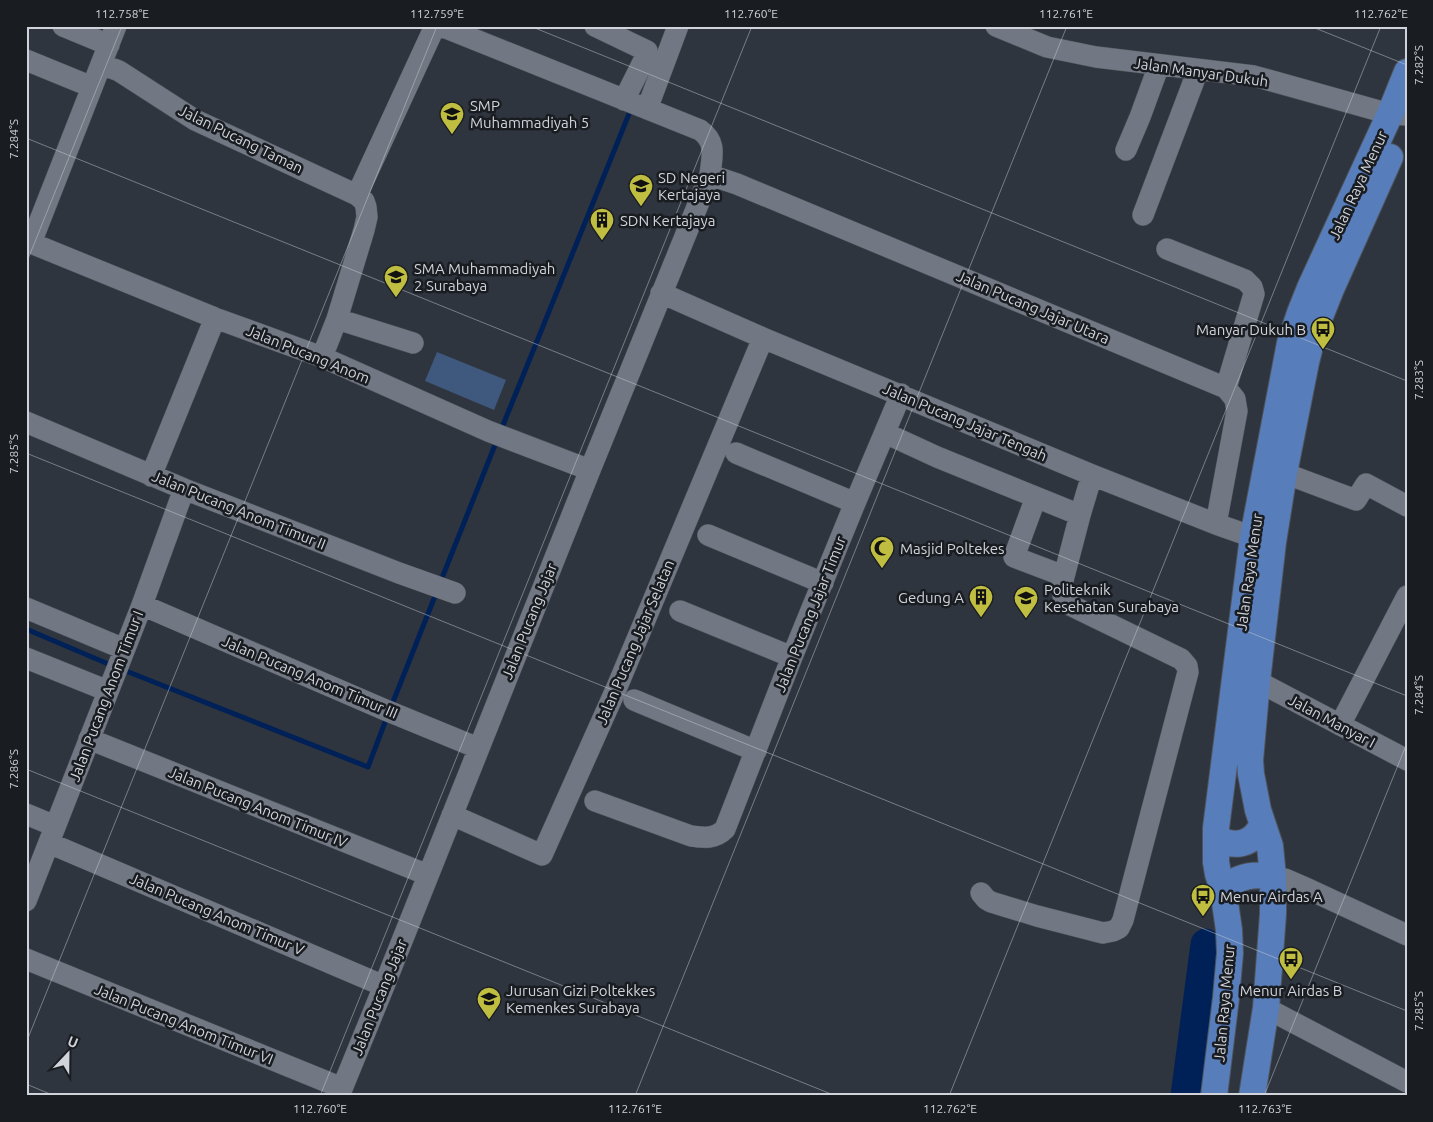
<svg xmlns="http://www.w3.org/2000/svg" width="1433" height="1122" viewBox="0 0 1433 1122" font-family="Ubuntu,sans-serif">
  <rect width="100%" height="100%" fill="#2f353e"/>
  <path fill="#3f587e" d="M 437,352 L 506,380 L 494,410 L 425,381 Z"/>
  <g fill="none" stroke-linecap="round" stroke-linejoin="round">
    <path stroke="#002158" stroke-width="5" d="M 501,430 L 631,109
      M 440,583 L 497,440
      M 26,629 L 113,666
      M 121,669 L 368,767 L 387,717
      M 391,707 L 437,591"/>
    <path stroke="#002158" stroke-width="31" d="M 1186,1096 L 1206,944"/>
    <defs>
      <path id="minor" d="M 63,26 L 109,45
        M 595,26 L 647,51 L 647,54 L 624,100
        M 996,26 L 1047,47 L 1096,57 L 1254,76 L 1390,114 L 1407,115
        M 26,60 L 92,87
        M 101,64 L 119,71 L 195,120 L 357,195 L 364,201 L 366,207 L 367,217 L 364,230 L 337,319 L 322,357
        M 647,109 L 678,26
        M 1126,150 L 1140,117 L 1159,65
        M 710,175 L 737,184 L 1226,388 L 1235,399 L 1237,411 L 1216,524
        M 357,195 L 435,26
        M 1143,215 L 1198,70
        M 26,241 L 215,318 L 322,357 L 488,431 L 590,470
        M 31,243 L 116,26
        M 1167,249 L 1245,280 L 1252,287 L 1254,294 L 1226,388
        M 661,293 L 763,338 L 1092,475 L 1216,524 L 1253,537 L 1267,540
        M 337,319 L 413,343
        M 26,422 L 184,489 L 399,573 L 455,593
        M 885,433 L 937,457 L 1080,515 L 1092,475
        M 736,453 L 855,503
        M 1284,473 L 1356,500 L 1366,484 L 1407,506
        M 151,476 L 215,318
        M 1036,497 L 1014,557 L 1064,576
        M 708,535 L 823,583
        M 142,605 L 383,709 L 478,748
        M 26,608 L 124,649
        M 680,611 L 792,657
        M 26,658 L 108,691
        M 1257,681 L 1407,760
        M 634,700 L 756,751
        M 1340,725 L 1407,596
        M 89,739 L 428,875
        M 595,801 L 691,836 C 704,838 715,839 725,829 L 792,657 L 855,503 L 901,394
        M 26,814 L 55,826
        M 452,815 L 542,855 L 617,687 L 763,338
        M 49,843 L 384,986
        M 1273,877 L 1285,879 L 1308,889 L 1407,935
        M 981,893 L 986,899 L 991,902 L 1037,916 L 1103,933 L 1113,931 L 1119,928 L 1123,920 L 1188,672 L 1187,666 L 1181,659 L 1070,605 L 1063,596 L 1062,584 L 1080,515
        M 26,901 L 142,605 L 184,489
        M 26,959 L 342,1088
        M 1266,1008 L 1407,1082
        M 339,1096 L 384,986 L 590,470 L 710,175 C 712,156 717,142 700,130 L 441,26"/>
      <path id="major" d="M 1216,837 C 1233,849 1253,845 1262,825
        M 1223,889 C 1238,876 1254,873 1273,877
        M 1214,1096 L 1226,998 L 1230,953 L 1229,930 L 1223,889 L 1218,874 L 1216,862 L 1216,828 L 1253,537 L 1290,343 L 1300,313 L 1310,288 L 1390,114 L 1407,72
        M 1252,1096 L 1266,1008 L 1273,914 L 1273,877 L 1270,846 L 1258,810 L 1251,774 L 1250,760 L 1257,681 L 1273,542 L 1284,473 L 1306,362 L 1313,334 L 1331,289 L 1390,157"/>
    </defs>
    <use href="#minor" stroke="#4e535b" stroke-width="22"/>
    <use href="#major" stroke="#4e535b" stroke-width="28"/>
    <use href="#minor" stroke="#717883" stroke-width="21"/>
    <use href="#major" stroke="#577dba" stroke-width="26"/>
  </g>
  <path fill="none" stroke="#d0d4da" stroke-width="1" stroke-opacity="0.45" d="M 530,26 L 1407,381M 1310,26 L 1407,65M 26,138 L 1407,696M 26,264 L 122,26M 26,453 L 1407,1011M 26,769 L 836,1096M 26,1043 L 437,26M 26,1084 L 55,1096M 320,1096 L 752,26M 635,1096 L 1067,26M 949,1096 L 1381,26M 1264,1096 L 1407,743"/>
  <defs>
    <symbol id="school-pin" viewBox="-11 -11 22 30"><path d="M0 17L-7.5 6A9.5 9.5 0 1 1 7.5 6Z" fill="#bfbe41" stroke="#191c21"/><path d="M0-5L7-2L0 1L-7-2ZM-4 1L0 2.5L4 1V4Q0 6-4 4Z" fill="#111"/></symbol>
    <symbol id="building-pin" viewBox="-11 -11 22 30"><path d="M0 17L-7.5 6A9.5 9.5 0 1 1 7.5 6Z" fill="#bfbe41" stroke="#191c21"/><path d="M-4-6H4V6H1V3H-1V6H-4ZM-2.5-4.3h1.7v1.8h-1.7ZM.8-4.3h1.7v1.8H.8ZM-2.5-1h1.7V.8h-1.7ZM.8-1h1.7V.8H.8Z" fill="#111"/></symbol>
    <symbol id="bus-pin" viewBox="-11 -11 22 30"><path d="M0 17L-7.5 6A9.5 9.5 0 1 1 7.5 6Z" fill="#bfbe41" stroke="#191c21"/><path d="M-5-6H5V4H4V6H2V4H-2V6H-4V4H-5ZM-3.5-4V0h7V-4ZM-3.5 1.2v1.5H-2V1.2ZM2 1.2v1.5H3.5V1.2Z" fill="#111"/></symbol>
    <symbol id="mosque-pin" viewBox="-11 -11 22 30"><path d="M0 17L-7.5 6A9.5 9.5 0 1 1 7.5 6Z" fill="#bfbe41" stroke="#191c21"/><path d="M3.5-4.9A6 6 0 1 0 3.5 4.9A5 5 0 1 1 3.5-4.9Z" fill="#111"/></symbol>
    <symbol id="university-pin" viewBox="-11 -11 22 30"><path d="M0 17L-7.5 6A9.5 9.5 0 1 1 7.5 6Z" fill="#bfbe41" stroke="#191c21"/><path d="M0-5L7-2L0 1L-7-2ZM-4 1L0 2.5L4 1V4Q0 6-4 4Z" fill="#111"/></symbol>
  </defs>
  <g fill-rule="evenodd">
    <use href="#school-pin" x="438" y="100" width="28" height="38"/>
    <use href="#school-pin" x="627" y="172" width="28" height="38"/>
    <use href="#building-pin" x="588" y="206" width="28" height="38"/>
    <use href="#school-pin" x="382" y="263" width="28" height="38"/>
    <use href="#bus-pin" x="1309" y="315" width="28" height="38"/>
    <use href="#mosque-pin" x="868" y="534" width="28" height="38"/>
    <use href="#building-pin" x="967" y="583" width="28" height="38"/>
    <use href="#university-pin" x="1012" y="584" width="28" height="38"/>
    <use href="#bus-pin" x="1189" y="882" width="28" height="38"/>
    <use href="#bus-pin" x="1277" y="945" width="28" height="38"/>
    <use href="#university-pin" x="475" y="985" width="28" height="38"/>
  </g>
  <g text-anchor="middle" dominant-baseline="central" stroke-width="5" stroke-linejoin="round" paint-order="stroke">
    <g font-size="15" fill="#d0d4da" stroke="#191c21">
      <text transform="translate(1201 72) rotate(8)">Jalan Manyar Dukuh</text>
      <text transform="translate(241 139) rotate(26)">Jalan Pucang Taman</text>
      <text transform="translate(1358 185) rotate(-65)">Jalan Raya Menur</text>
      <text transform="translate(1033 307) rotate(23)">Jalan Pucang Jajar Utara</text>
      <text transform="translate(308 354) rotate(22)">Jalan Pucang Anom</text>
      <text transform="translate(965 422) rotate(23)">Jalan Pucang Jajar Tengah</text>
      <text transform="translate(239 510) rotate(22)">Jalan Pucang Anom Timur II</text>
      <text transform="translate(1249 572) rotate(-82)">Jalan Raya Menur</text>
      <text transform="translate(810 614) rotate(-68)">Jalan Pucang Jajar Timur</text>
      <text transform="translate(529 621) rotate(-68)">Jalan Pucang Jajar</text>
      <text transform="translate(635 642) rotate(-67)">Jalan Pucang Jajar Selatan</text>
      <text transform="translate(310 677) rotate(23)">Jalan Pucang Anom Timur III</text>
      <text transform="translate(106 696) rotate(-69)">Jalan Pucang Anom Timur I</text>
      <text transform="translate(1332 721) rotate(28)">Jalan Manyar I</text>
      <text transform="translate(258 807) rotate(22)">Jalan Pucang Anom Timur IV</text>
      <text transform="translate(217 914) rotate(23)">Jalan Pucang Anom Timur V</text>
      <text transform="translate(379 997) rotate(-68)">Jalan Pucang Jajar</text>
      <text transform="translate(1224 1003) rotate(-85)">Jalan Raya Menur</text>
      <text transform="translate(184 1024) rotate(22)">Jalan Pucang Anom Timur VI</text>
    </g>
    <g font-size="15" fill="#d0d4da" stroke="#191c21" text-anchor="start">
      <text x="470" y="105">SMP<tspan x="470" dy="17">Muhammadiyah 5</tspan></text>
      <text x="658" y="177">SD Negeri<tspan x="658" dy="17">Kertajaya</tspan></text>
      <text x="620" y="220">SDN Kertajaya</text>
      <text x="414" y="268">SMA Muhammadiyah<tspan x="414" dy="17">2 Surabaya</tspan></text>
      <text x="1306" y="329" text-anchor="end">Manyar Dukuh B</text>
      <text x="900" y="548">Masjid Poltekes</text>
      <text x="1044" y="589">Politeknik<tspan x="1044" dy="17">Kesehatan Surabaya</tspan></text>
      <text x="964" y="597" text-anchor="end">Gedung A</text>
      <text x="1220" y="896">Menur Airdas A</text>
      <text x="506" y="990">Jurusan Gizi Poltekkes<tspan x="506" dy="17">Kemenkes Surabaya</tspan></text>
      <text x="1291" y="990" text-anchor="middle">Menur Airdas B</text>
    </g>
  </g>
  <rect width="1433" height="1122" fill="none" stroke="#191c21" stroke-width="55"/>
  <g transform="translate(68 1054) rotate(22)" stroke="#191c21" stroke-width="4" paint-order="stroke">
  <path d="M0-4L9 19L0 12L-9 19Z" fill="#d0d4da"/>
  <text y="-8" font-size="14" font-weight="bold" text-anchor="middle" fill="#d0d4da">U</text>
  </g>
  <rect x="28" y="28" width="1378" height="1066" fill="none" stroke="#d0d4da" stroke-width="2"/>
  <g font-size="12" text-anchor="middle" fill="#d0d4da">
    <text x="122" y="18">112.758°E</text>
    <text x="437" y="18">112.759°E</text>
    <text x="751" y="18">112.760°E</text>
    <text x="1066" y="18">112.761°E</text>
    <text x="1381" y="18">112.762°E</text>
    <text transform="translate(1419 65) rotate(-90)" y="4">7.282°S</text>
    <text transform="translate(14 139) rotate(-90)" y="4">7.284°S</text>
    <text transform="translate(1419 380) rotate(-90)" y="4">7.283°S</text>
    <text transform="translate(14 454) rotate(-90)" y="4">7.285°S</text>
    <text transform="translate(1419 695) rotate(-90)" y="4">7.284°S</text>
    <text transform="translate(14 769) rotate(-90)" y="4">7.286°S</text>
    <text transform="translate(1419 1011) rotate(-90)" y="4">7.285°S</text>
    <text x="320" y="1113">112.760°E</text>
    <text x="635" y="1113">112.761°E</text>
    <text x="950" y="1113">112.762°E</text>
    <text x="1265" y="1113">112.763°E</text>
  </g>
</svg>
